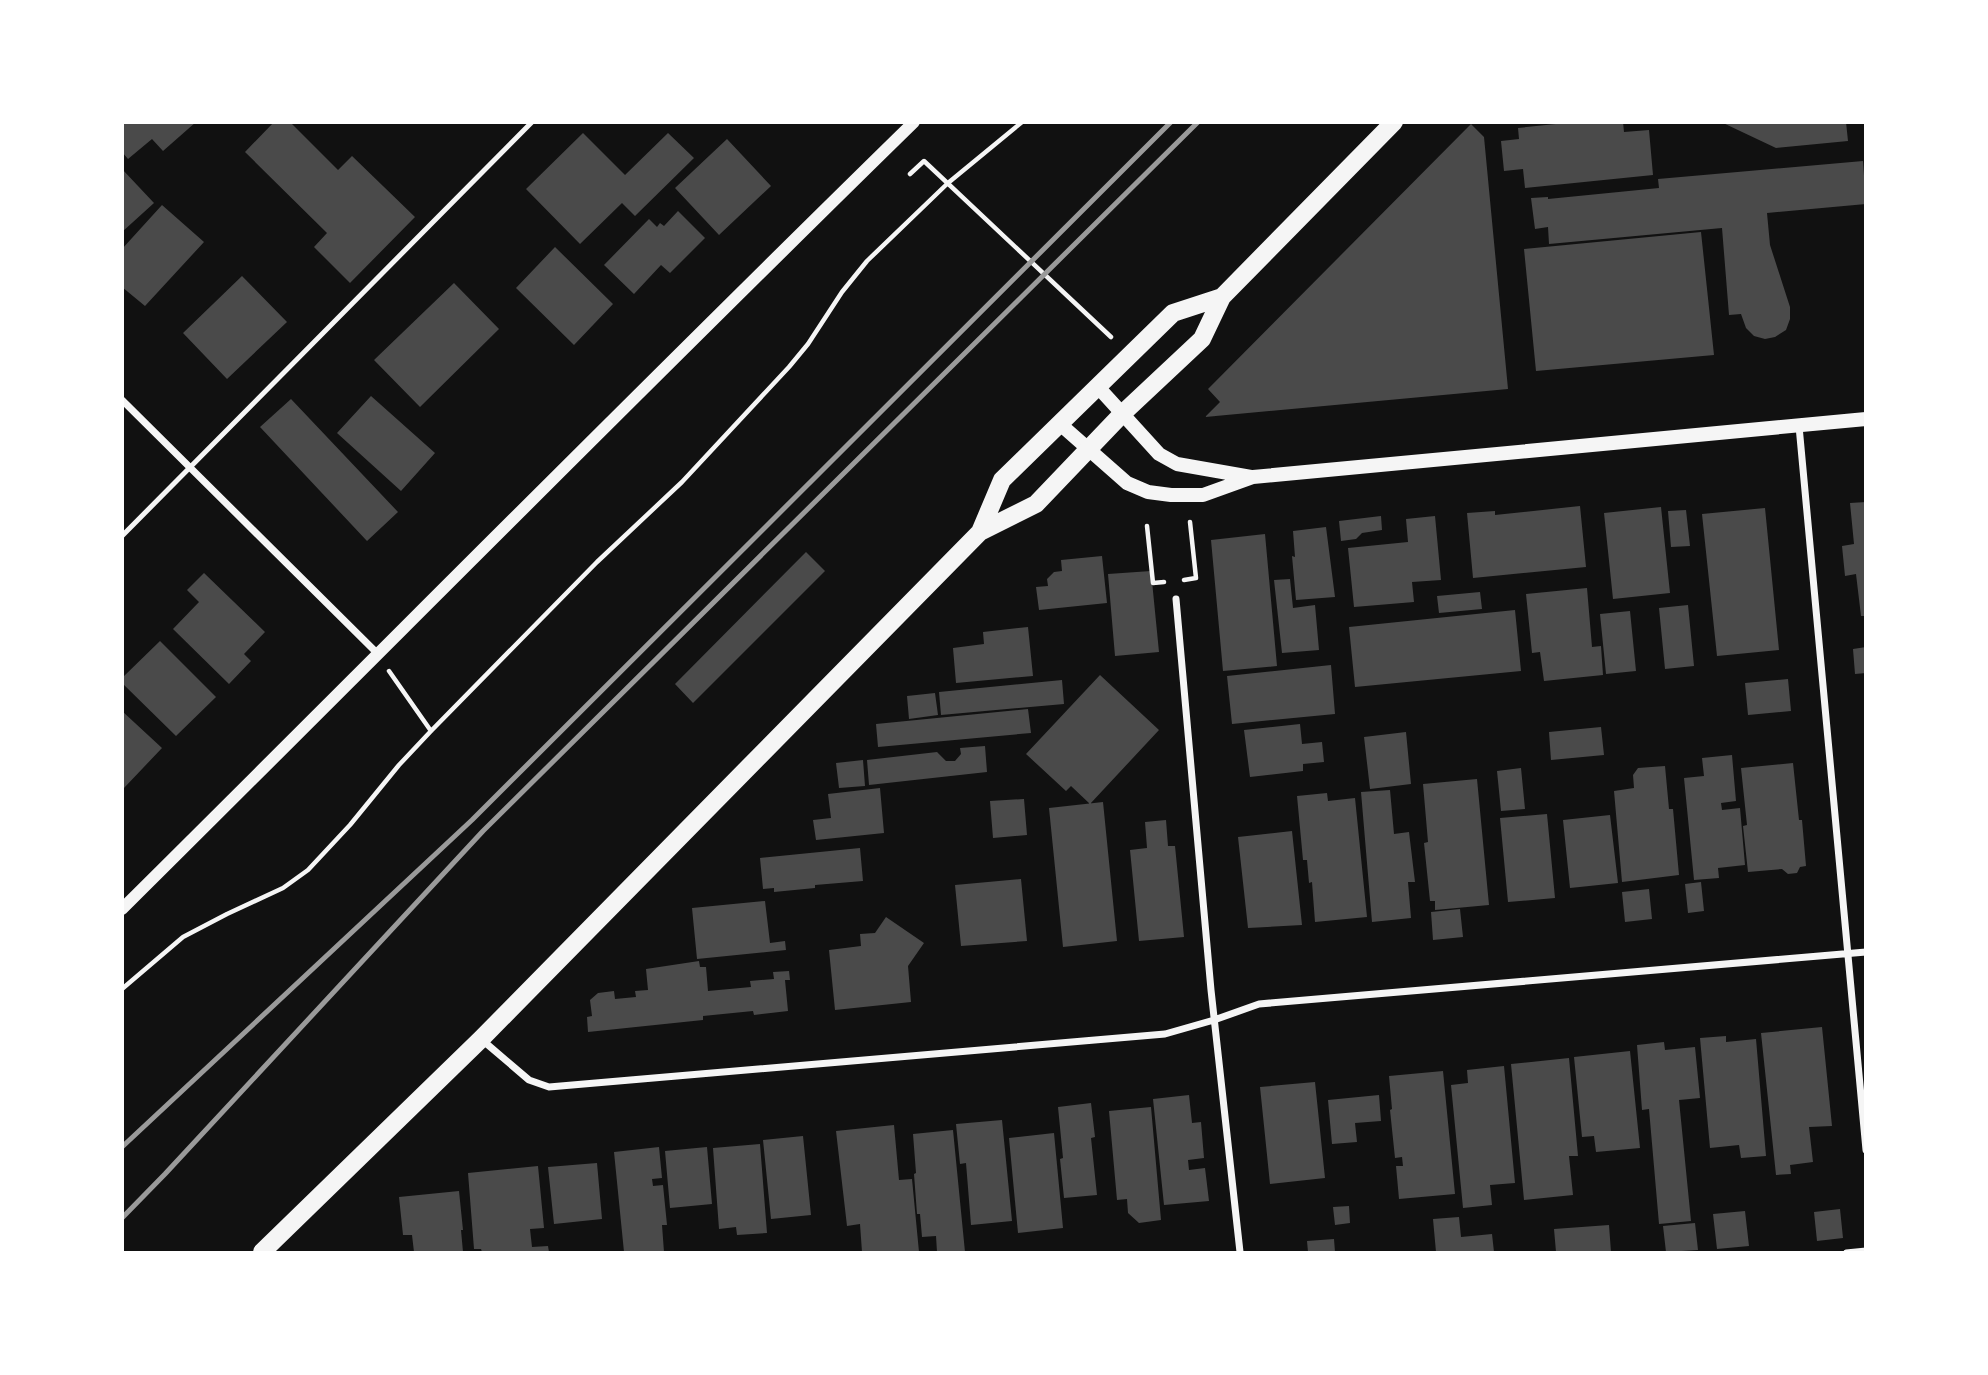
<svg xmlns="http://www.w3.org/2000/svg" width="1988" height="1375" viewBox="0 0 1988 1375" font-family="Poppins,sans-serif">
  <rect width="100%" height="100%" fill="#111"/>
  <path fill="#4a4a4a" d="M 122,122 L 196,122 L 163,151 L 152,139 L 128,159 L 122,152 Z
    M 274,122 L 290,122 L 338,170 L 352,156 L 415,217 L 350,283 L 314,247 L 327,233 L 245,152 Z
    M 1575,122 L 1623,122 L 1624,132 L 1649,130 L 1653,175 L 1525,188 L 1523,169 L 1504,171 L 1501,141 L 1519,139 L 1518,128 Z
    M 1721,122 L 1846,122 L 1848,141 L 1776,148 Z
    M 1471,124 L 1484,137 L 1508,389 L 1205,417 L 1220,402 L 1208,389 Z
    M 583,133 L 625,175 L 668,133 L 694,158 L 635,216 L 622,203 L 580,244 L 526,189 Z
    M 727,139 L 771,186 L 719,235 L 675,188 Z
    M 1863,161 L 1866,204 L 1767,213 L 1770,245 L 1790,307 L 1790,319 L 1786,330 L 1775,337 L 1765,339 L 1754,336 L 1746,328 L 1741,314 L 1729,315 L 1722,228 L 1549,244 L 1548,227 L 1535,229 L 1531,198 L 1548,197 L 1548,199 L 1659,188 L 1658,179 Z
    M 122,169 L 154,203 L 122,232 Z
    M 162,205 L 204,242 L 145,306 L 122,287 L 122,249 Z
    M 678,211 L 705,238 L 670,273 L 661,265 L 634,294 L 604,265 L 649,219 L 657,227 L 660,223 L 664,226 Z
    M 1701,232 L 1714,355 L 1536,371 L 1524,249 Z
    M 555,247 L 613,304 L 574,345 L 516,288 Z
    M 242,276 L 287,322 L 227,379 L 183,333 Z
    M 454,283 L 499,329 L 420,407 L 374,360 Z
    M 371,396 L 435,453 L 401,491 L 337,433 Z
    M 291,399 L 398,512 L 367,541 L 260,427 Z
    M 1866,502 L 1866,616 L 1861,616 L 1856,574 L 1845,576 L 1842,546 L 1854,544 L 1850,503 Z
    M 1580,506 L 1586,567 L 1473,578 L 1467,513 L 1495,511 L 1495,515 Z
    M 1661,507 L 1670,593 L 1613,599 L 1604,513 Z
    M 1765,508 L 1779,650 L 1717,656 L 1702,514 Z
    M 1686,510 L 1690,546 L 1671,547 L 1668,511 Z
    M 1381,516 L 1382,530 L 1362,533 L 1356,539 L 1341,541 L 1339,521 Z
    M 1435,516 L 1441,580 L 1412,582 L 1414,602 L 1354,607 L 1348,548 L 1408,542 L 1406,519 Z
    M 1326,527 L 1335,597 L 1296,600 L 1292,556 L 1295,557 L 1293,531 Z
    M 1265,534 L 1277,666 L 1223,671 L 1211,540 Z
    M 806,552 L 825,571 L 693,703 L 675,684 Z
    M 1102,556 L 1107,603 L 1039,610 L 1036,587 L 1048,586 L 1047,579 L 1054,572 L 1062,571 L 1061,560 Z
    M 1151,571 L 1159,652 L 1115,656 L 1108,574 Z
    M 204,573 L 265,632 L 244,654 L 251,661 L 229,684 L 173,629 L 199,602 L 187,590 Z
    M 1290,579 L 1293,608 L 1315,605 L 1319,650 L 1282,653 L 1274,580 Z
    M 1587,588 L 1592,647 L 1601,646 L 1603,675 L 1544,681 L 1540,652 L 1532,653 L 1526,594 Z
    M 1480,592 L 1482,609 L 1439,613 L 1437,596 Z
    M 1688,605 L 1694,666 L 1665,669 L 1659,608 Z
    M 1515,610 L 1521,671 L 1355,687 L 1349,627 Z
    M 1630,611 L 1636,671 L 1606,674 L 1600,614 Z
    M 1028,627 L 1033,676 L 956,683 L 953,648 L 984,644 L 983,632 Z
    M 160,641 L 216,697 L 176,736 L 122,683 L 122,678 Z
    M 1866,647 L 1866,673 L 1855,674 L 1853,649 Z
    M 1331,665 L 1335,714 L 1232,724 L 1227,676 Z
    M 1100,675 L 1159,730 L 1090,804 L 1071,786 L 1066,791 L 1026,754 Z
    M 1788,679 L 1791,711 L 1748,715 L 1745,683 Z
    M 1062,680 L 1064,704 L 941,715 L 939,692 Z
    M 935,693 L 938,715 L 909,719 L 907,696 Z
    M 1028,709 L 1031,733 L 878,747 L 876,724 Z
    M 122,711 L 162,748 L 124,788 L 122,787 Z
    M 1300,724 L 1302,744 L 1322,742 L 1324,762 L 1303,764 L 1303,771 L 1250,777 L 1244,730 Z
    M 1601,727 L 1604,755 L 1551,760 L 1549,732 Z
    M 1406,732 L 1411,784 L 1370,789 L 1364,737 Z
    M 985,746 L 987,772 L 869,785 L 867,760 L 937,752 L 946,761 L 955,761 L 961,754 L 960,748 Z
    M 1732,755 L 1736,801 L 1721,803 L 1722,810 L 1740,808 L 1745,865 L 1718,868 L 1719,878 L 1694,880 L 1684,778 L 1704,776 L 1702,758 Z
    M 863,760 L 865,786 L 839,788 L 836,763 Z
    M 1793,763 L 1799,820 L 1802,820 L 1806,866 L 1800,867 L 1797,873 L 1788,874 L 1782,869 L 1748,872 L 1743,826 L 1747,825 L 1741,768 Z
    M 1665,766 L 1669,809 L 1673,809 L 1679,875 L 1622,882 L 1614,791 L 1634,788 L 1633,775 L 1638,768 Z
    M 1521,768 L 1525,809 L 1501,811 L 1497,771 Z
    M 1477,779 L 1489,905 L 1435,910 L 1435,901 L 1430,901 L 1424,843 L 1428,842 L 1423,784 Z
    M 880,788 L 884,833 L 816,840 L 813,820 L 831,818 L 828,794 Z
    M 1390,790 L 1394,834 L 1409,832 L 1415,882 L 1408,882 L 1411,918 L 1372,922 L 1361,792 Z
    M 1327,793 L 1328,801 L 1355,798 L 1367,917 L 1315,922 L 1312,882 L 1309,883 L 1307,860 L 1303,860 L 1297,796 Z
    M 1024,799 L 1027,835 L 993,838 L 990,801 Z
    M 1103,802 L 1117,941 L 1063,947 L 1049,808 Z
    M 1547,814 L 1555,898 L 1508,902 L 1500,818 Z
    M 1610,815 L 1618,883 L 1570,888 L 1563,820 Z
    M 1166,820 L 1168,846 L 1175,846 L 1184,937 L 1139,941 L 1130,850 L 1147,848 L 1145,822 Z
    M 1292,831 L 1302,925 L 1248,928 L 1238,837 Z
    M 860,848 L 863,881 L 815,885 L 815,888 L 774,892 L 774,888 L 763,889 L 760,858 Z
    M 1021,879 L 1027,941 L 961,946 L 955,885 Z
    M 1701,882 L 1704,911 L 1688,913 L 1685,884 Z
    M 1649,889 L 1652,919 L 1625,922 L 1622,892 Z
    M 765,901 L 770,943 L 785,941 L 786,950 L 697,959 L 692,908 Z
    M 1460,909 L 1463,937 L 1433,940 L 1431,912 Z
    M 886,917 L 924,943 L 908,966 L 911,1002 L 835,1010 L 829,950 L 861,946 L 860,934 L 875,933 Z
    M 699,961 L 700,967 L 706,967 L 708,991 L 751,987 L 750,981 L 774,979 L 773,972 L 789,971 L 790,980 L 785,980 L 788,1011 L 754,1015 L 753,1011 L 703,1016 L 703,1020 L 588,1032 L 587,1017 L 592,1016 L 590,1000 L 598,993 L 614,991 L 615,999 L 636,997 L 635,991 L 648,990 L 646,969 Z
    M 1822,1027 L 1832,1126 L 1809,1127 L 1813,1162 L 1790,1165 L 1791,1174 L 1776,1175 L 1761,1033 Z
    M 1726,1036 L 1726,1042 L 1756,1039 L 1766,1156 L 1741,1158 L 1739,1145 L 1710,1148 L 1700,1038 Z
    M 1664,1042 L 1665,1050 L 1695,1047 L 1700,1098 L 1679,1100 L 1691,1221 L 1659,1224 L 1649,1109 L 1642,1110 L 1637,1045 Z
    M 1630,1051 L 1640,1148 L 1596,1152 L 1594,1136 L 1582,1137 L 1574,1057 Z
    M 1569,1058 L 1578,1156 L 1569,1156 L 1573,1195 L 1524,1200 L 1511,1064 Z
    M 1504,1066 L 1515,1183 L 1490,1185 L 1492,1205 L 1463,1208 L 1451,1085 L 1468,1083 L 1467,1070 Z
    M 1443,1071 L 1455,1194 L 1399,1199 L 1396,1166 L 1403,1166 L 1402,1157 L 1395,1158 L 1390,1110 L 1392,1109 L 1389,1076 Z
    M 1315,1082 L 1325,1178 L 1270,1184 L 1260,1087 Z
    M 1189,1095 L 1192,1123 L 1201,1122 L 1204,1158 L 1188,1160 L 1189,1170 L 1205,1168 L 1209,1201 L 1164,1205 L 1153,1099 Z
    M 1379,1095 L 1381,1121 L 1355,1123 L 1357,1142 L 1332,1144 L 1328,1100 Z
    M 1091,1103 L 1095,1137 L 1091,1138 L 1097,1195 L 1064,1198 L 1060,1159 L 1063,1158 L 1058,1107 Z
    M 1151,1107 L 1161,1220 L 1139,1223 L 1128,1213 L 1127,1199 L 1117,1200 L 1109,1111 Z
    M 1002,1120 L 1012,1221 L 971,1225 L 966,1163 L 960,1164 L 956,1124 Z
    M 894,1125 L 899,1180 L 912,1179 L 919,1252 L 862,1252 L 860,1224 L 847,1226 L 836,1131 Z
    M 953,1130 L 965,1252 L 937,1252 L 936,1236 L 922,1237 L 920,1214 L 917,1214 L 914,1174 L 916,1173 L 913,1134 Z
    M 1054,1133 L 1063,1228 L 1018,1233 L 1009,1138 Z
    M 803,1136 L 811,1215 L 771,1219 L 763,1140 Z
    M 760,1144 L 767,1233 L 737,1235 L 736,1227 L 719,1229 L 713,1148 Z
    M 659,1147 L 662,1178 L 652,1179 L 653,1186 L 663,1185 L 667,1225 L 662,1225 L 664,1252 L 624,1252 L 614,1152 Z
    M 707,1147 L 712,1204 L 670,1208 L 665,1151 Z
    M 597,1163 L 602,1219 L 554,1224 L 548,1167 Z
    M 538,1166 L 544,1228 L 530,1229 L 532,1247 L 548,1246 L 549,1252 L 482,1252 L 481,1249 L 474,1249 L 468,1173 Z
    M 459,1191 L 463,1230 L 461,1230 L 463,1252 L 414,1252 L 412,1235 L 403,1235 L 399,1197 Z
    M 1349,1206 L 1350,1223 L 1335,1225 L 1333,1207 Z
    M 1840,1209 L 1843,1238 L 1817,1241 L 1814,1212 Z
    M 1745,1211 L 1749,1246 L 1717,1249 L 1713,1214 Z
    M 1459,1217 L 1461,1237 L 1492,1234 L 1494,1252 L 1436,1252 L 1433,1219 Z
    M 1695,1223 L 1698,1250 L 1666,1252 L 1663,1226 Z
    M 1609,1225 L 1611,1252 L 1556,1252 L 1554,1229 Z
    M 1334,1239 L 1335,1252 L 1308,1252 L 1307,1241 Z"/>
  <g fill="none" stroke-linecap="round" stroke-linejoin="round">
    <path stroke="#f5f5f5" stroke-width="4.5" d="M 910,174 L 924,161 L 1111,337
      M 1147,526 L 1153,583 L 1164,582
      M 1184,580 L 1196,578 L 1190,522
      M 389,671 L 431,731
      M 122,989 L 183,937 L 227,914 L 283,888 L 308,870 L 350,825 L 399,765 L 431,731 L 597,562 L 682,482 L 789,367 L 808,344 L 842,292 L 867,261 L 948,183 L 1022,122"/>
    <path stroke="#f5f5f5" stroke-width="5" d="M 122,536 L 532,122
      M 1846,1252 L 1866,1250"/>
    <path stroke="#f5f5f5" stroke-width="7" d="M 122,400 L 378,654
      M 1799,426 L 1866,1150
      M 1176,599 L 1211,990 L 1240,1252
      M 481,1039 L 529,1080 L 549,1087 L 1165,1034 L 1214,1020 L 1259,1004 L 1866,952"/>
    <path stroke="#f5f5f5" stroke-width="12" d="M 122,909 C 386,647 648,382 914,122"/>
    <path stroke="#f5f5f5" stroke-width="14" d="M 1098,387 L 1159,454 L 1177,464 L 1251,477
      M 1060,424 L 1127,483 L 1148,492 L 1171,495 L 1203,495 L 1253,477 L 1866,419"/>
    <path stroke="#f5f5f5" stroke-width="18" d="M 980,532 L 1002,480 L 1173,313 L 1222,297
      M 262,1252 L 481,1039 L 980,532 L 1036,504 L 1122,414 L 1202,339 L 1222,297 L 1394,122"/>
    <path stroke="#9a9a9a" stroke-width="5" d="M 122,1147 L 472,820 L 1171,122
      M 122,1218 L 165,1174 L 483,831 L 1198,122"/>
  </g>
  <rect width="1988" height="1375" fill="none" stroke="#ffffff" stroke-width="248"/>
</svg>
